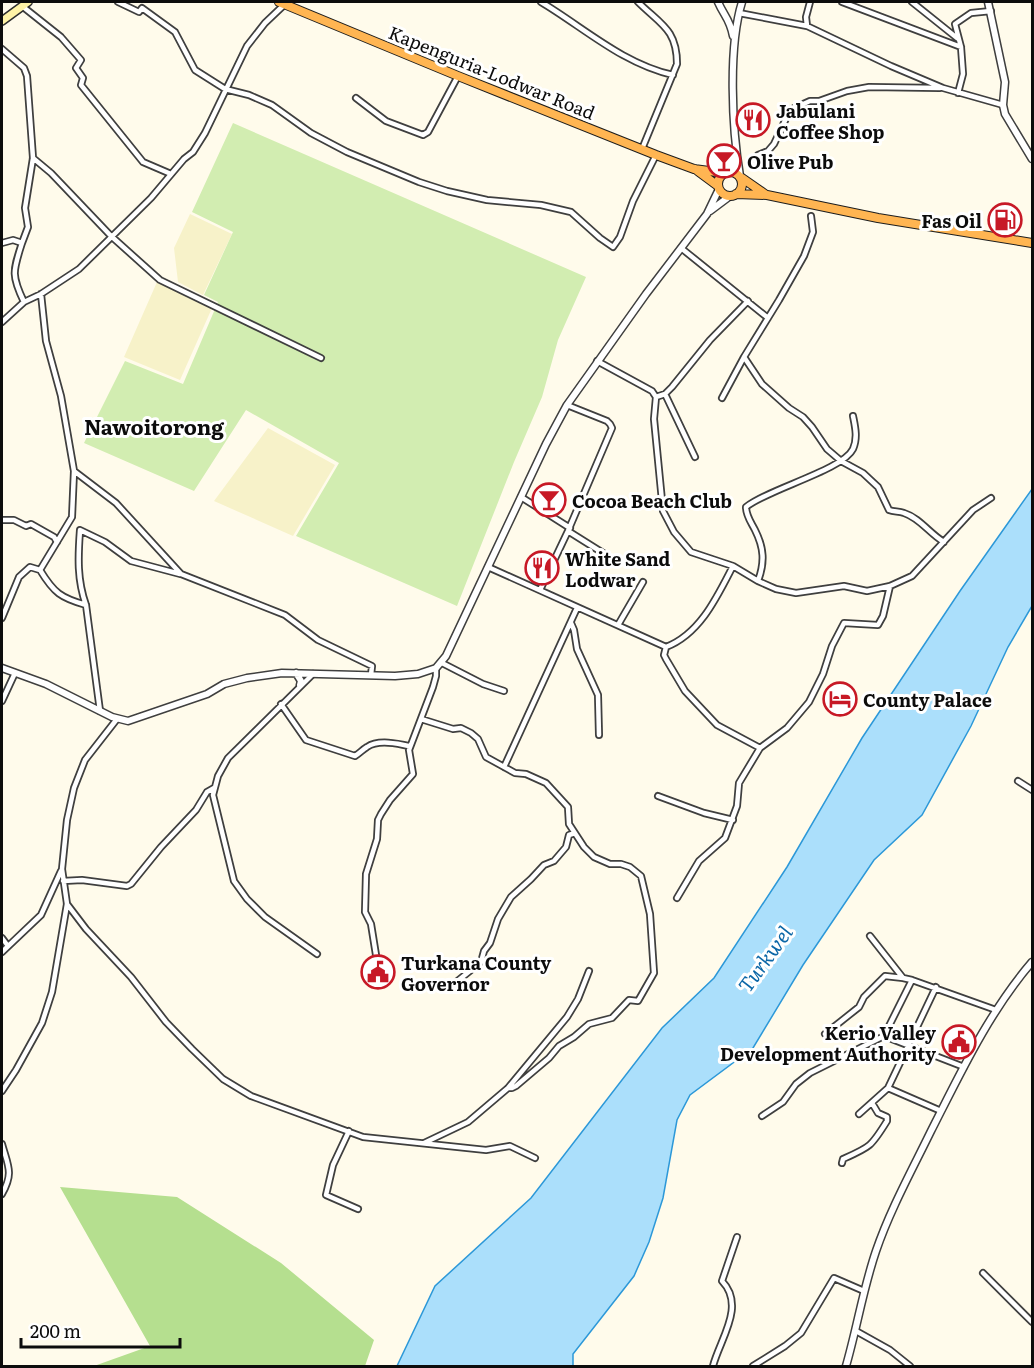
<svg xmlns="http://www.w3.org/2000/svg" width="1034" height="1368" viewBox="0 0 1034 1368" font-family="Literata,serif">
  <rect width="100%" height="100%" fill="#fffbeb"/>
  <path fill="#f7f2c9" d="M 190,214 L 232,234 L 203,295 L 178,282 L 174,248 Z
    M 157,282 L 212,308 L 180,380 L 124,357 Z
    M 268,428 L 335,465 L 293,536 L 214,501 Z"/>
  <path fill="#d2edb1" d="M 233,123 L 586,277 L 558,340 L 542,397 L 514,462 L 457,606 L 296,536 L 339,463 L 246,410 L 194,491 L 84,443 L 125,361 L 183,384 L 218,302 L 204,295 L 233,232 L 192,212 Z"/>
  <path fill="#b5df8f" d="M 60,1187 L 177,1197 L 281,1263 L 374,1340 L 365,1366 L 94,1366 L 150,1346 Z"/>
  <path fill="#abdffb" stroke="#2c98d8" stroke-width="1.5" d="M 1032,489 L 1032,606 L 1008,647 L 971,726 L 922,815 L 874,860 L 803,965 L 753,1048 L 690,1095 L 677,1120 L 663,1198 L 649,1242 L 634,1276 L 573,1354 L 573,1366 L 397,1366 L 435,1286 L 531,1198 L 662,1028 L 714,978 L 787,867 L 862,738 L 960,591 Z"/>
  <g fill="none" stroke-linecap="round" stroke-linejoin="round">
    <defs>
      <path id="minor" d="M 118,2 L 139,12 L 142,8 L 175,32 L 195,70 L 225,89 L 249,95 L 272,105 L 311,133 L 347,152 L 419,182 L 447,191 L 487,200 L 541,205 L 571,212 L 600,238 L 613,247 L 620,237 L 633,201 L 656,155
        M 541,2 C 583,27 623,64 673,75
        M 638,2 C 660,24 677,29 677,64 L 642,149
        M 842,2 L 961,47
        M 912,2 L 957,38
        M 22,6 L 61,37 L 81,60 L 76,68 L 83,78 L 81,85 L 143,162 L 171,174
        M 739,13 L 807,26 L 891,66 L 943,88 L 1003,105
        M 807,26 L 806,17 L 810,2
        M 2,49 L 24,68 L 27,76 L 33,158 L 25,208 L 28,227 L 22,243
        M 958,93 L 963,74 L 961,47 L 955,24 L 971,13 L 991,11
        M 356,98 L 386,121 L 423,135 L 428,132 L 458,76
        M 33,158 L 51,173 L 111,236 L 160,280 L 321,358
        M 755,159 L 758,155 L 768,151 L 774,144 L 790,110 L 810,101 L 819,101 L 847,91 L 869,87 L 940,88
        M 2,243 L 13,240 L 22,243 C 13,271 11,275 24,302
        M 681,248 L 768,318
        M 41,294 L 46,341 L 61,396 L 74,471 L 116,503 L 181,574 L 285,615 L 318,640 L 372,666 L 371,675
        M 2,322 L 24,302 L 41,294 L 79,269 L 151,198 L 184,159 L 193,152 L 205,133 L 247,46 L 265,23 L 285,4
        M 744,357 L 762,384 L 789,408 L 803,417 L 812,427 L 827,449 L 841,461 L 863,473 L 878,487 L 889,510 C 894,512 899,511 904,513 C 920,518 930,534 944,542
        M 597,361 L 652,391 L 656,397 L 654,419 L 663,511 L 674,532 L 691,552 L 733,566 L 758,581 L 776,589 L 796,593 L 844,586 L 867,591 L 890,586 L 912,576 L 973,510 L 991,498
        M 665,394 L 695,457
        M 656,397 L 665,394 L 672,387 L 710,340 L 748,301
        M 722,398 L 744,357 L 779,300 L 804,256 L 813,232 L 811,216
        M 521,497 L 570,528
        M 2,520 L 14,520 L 26,526 L 31,524 L 54,537 L 57,542
        M 568,531 L 603,553 L 608,561
        M 488,567 L 666,647 C 700,634 717,597 733,566
        M 40,570 L 72,517 L 74,471
        M 758,581 C 765,562 764,548 755,530 C 751,522 746,516 746,507 C 768,489 843,470 853,449 C 858,438 855,426 853,416
        M 540,590 L 568,531 L 612,428 L 610,424 L 607,421 L 567,405
        M 2,618 L 19,577 L 30,567 L 40,570 C 54,593 61,598 86,605
        M 571,623 L 574,630 L 577,649 L 598,695 L 599,735
        M 618,625 L 643,582
        M 666,647 L 664,655 L 666,659 L 685,691 L 717,725 L 760,748 L 787,728 L 809,702 L 823,674 L 832,646 L 844,623 L 878,625 L 883,616 L 890,586
        M 442,663 L 483,684 L 504,691
        M 313,674 L 228,758 L 218,776 L 213,795 L 234,881 L 247,899 L 265,917 L 317,954
        M 2,701 L 15,673
        M 281,704 L 306,740 L 355,756 C 360,753 362,750 367,747 C 379,739 397,744 410,746
        M 100,711 L 86,605 C 77,580 78,557 80,530 L 105,542 L 131,561 L 180,574
        M 421,719 L 453,729 L 461,728 L 471,733 L 478,739 L 486,757 L 515,773 L 526,774 L 546,783 L 568,807 L 569,824 L 584,847 L 594,857 L 610,864 L 621,864 L 630,867 L 641,876 L 650,914 L 654,973 L 638,1001 L 629,1000 L 612,1018 L 589,1024 L 574,1037 L 559,1046 L 549,1058 L 516,1086 L 512,1088 L 508,1088
        M 504,767 L 577,608
        M 1018,781 L 1032,790
        M 658,796 L 704,813 L 733,820
        M 63,881 L 82,880 L 127,886 L 131,884 L 161,847 L 196,810 L 207,792 L 214,788
        M 677,898 L 699,861 L 725,838 L 737,806 L 739,783 L 760,748
        M 67,904 L 86,929 L 131,977 L 166,1022 L 192,1049 L 223,1079 L 251,1096 L 363,1137 L 486,1150 L 510,1146 L 535,1158
        M 870,936 L 903,978 L 912,980
        M 2,938 L 8,946
        M 2,952 L 41,915 L 61,871
        M 376,955 L 371,924 L 365,912 L 366,874 L 377,839 L 378,820 L 381,814 L 390,800 L 413,774 L 409,750 L 433,687 L 436,676 L 436,668
        M 450,987 L 481,962 L 484,951 L 490,943 L 498,919 L 511,897 L 531,879 L 544,865 L 554,861 L 566,847 L 569,835 L 575,833
        M 825,1034 L 859,1007 L 864,997 L 885,976 L 903,978
        M 884,1036 L 964,1067
        M 888,1088 L 941,1111
        M 2,1091 L 16,1070 L 42,1023 L 52,992 L 67,904 L 62,869 L 67,820 L 74,788 L 85,760 L 117,719
        M 859,1114 L 888,1088 L 936,987
        M 762,1116 L 783,1102 L 796,1084 L 810,1073 L 884,1036 L 912,980 L 996,1010
        M 349,1131 L 333,1165 L 326,1195 L 358,1209
        M 424,1143 L 468,1122 L 508,1088 L 567,1017 L 578,999 L 589,971
        M 2,1144 C 8,1166 14,1173 2,1194
        M 842,1163 L 843,1159 C 870,1147 871,1147 887,1121 L 887,1117 L 878,1113 L 872,1103
        M 983,1273 L 1032,1322
        M 856,1331 L 890,1350 L 910,1366
        M 713,1366 C 720,1339 746,1306 722,1281 L 737,1237
        M 753,1366 L 785,1346 L 801,1333 L 834,1278 L 864,1291"/>
      <path id="tertiary" d="M 718,2 C 724,16 730,19 733,36
        M 988,2 L 1005,82 L 1003,105 L 1005,114 L 1032,159
        M 727,172 L 736,155
        M 740,176 C 732,129 728,47 742,2
        M 710,211 L 730,196
        M 2,668 L 46,684 L 112,717 L 128,721 L 207,694 L 224,684 L 247,678 L 282,673 L 395,676 L 418,674 L 436,668 L 446,656 L 546,444 L 567,405 L 646,294 L 707,214 L 719,189
        M 296,673 L 301,681 L 300,685
        M 846,1366 C 857,1328 863,1289 876,1251 C 890,1210 912,1170 931,1131 C 961,1072 989,1012 1032,962"/>
      <path id="secondary" d="M 2,21 L 28,2"/>
      <path id="trunk" d="M 279,2 L 458,76 L 656,155 L 694,169 L 724,173
        M 695,169 L 718,186
        M718 184a12 12 0 1 1 24 0a12 12 0 1 1-24 0Z
        M 742,178 L 765,194
        M 736,194 L 767,195 L 878,218 L 1032,243"/>
    </defs>
    <use href="#minor" stroke="#3f3f3f" stroke-width="8"/>
    <use href="#tertiary" stroke="#3f3f3f" stroke-width="9"/>
    <use href="#secondary" stroke="#2e2e2e" stroke-width="10"/>
    <use href="#trunk" stroke="#1d1d1d" stroke-width="10"/>
    <use href="#minor" stroke="#fff" stroke-width="4.5"/>
    <use href="#tertiary" stroke="#fff" stroke-width="6"/>
    <use href="#secondary" stroke="#fff3a6" stroke-width="7"/>
    <use href="#trunk" stroke="#ffb552" stroke-width="8"/>
  </g>
  <defs>
    <symbol id="restaurant-ring" viewBox="-11 -11 22 22"><circle r="9.5" fill="#fff" stroke="#c71926" stroke-width="1.5"/><path d="M-5-6h1v4h1v-4h1v4h1v-4h1v5L-1.5 .5V6h-2V.5L-5-1ZM5-6V6H3V1.5H1.5Q1.5-4 5-6Z" fill="#c71926"/></symbol>
    <symbol id="bar-ring" viewBox="-11 -11 22 22"><circle r="9.5" fill="#fff" stroke="#c71926" stroke-width="1.5"/><path d="M-6-5H6L.8 .8V4.5H3.5V6h-7V4.5H-.8V.8Z" fill="#c71926"/></symbol>
    <symbol id="fuel-ring" viewBox="-11 -11 22 22"><circle r="9.5" fill="#fff" stroke="#c71926" stroke-width="1.5"/><path d="M-5.5-6h7V0h2V4h1.3V-2.5L3-4.5l.8-.8L6-3V5H2.5V1h-1V6h-7ZM-4.2-4.7v3.2H.2V-4.7Z" fill="#c71926"/></symbol>
    <symbol id="hotel-ring" viewBox="-11 -11 22 22"><circle r="9.5" fill="#fff" stroke="#c71926" stroke-width="1.5"/><path d="M-6-4.5h1.5V1H6V5H4.5V3h-9V5H-6ZM-4 0a1.8 1.8 0 1 1 3.6 0ZM.5 0V-2.5h3Q6-2.5 6 0Z" fill="#c71926"/></symbol>
    <symbol id="civic-ring" viewBox="-11 -11 22 22"><circle r="9.5" fill="#fff" stroke="#c71926" stroke-width="1.5"/><path d="M-.6-6.5H3V-4.5H.6V-3L4-1V1h2V6H-6V1h2V-1L-.6-3ZM-1.2 2.5V6h2.4V2.5Z" fill="#c71926"/></symbol>
  </defs>
  <g fill-rule="evenodd">
    <use href="#restaurant-ring" x="734" y="101" width="38" height="38"/>
    <use href="#bar-ring" x="705" y="142" width="38" height="38"/>
    <use href="#fuel-ring" x="986" y="201" width="38" height="38"/>
    <use href="#bar-ring" x="530" y="481" width="38" height="38"/>
    <use href="#restaurant-ring" x="523" y="549" width="38" height="38"/>
    <use href="#hotel-ring" x="821" y="680" width="38" height="38"/>
    <use href="#civic-ring" x="359" y="953" width="38" height="38"/>
    <use href="#civic-ring" x="940" y="1023" width="38" height="38"/>
  </g>
  <g text-anchor="middle" dominant-baseline="central" stroke-width="6" stroke-linejoin="round" paint-order="stroke">
    <g font-size="18" fill="#0c0c0c" stroke="#fff">
      <text transform="translate(492 72) rotate(22)">Kapenguria-Lodwar Road</text>
    </g>
    <g font-size="18" font-weight="bold" fill="#0c0c0c" stroke="#fff" text-anchor="start">
      <text x="776" y="110">Jabulani<tspan x="776" dy="21">Coffee Shop</tspan></text>
      <text x="747" y="161">Olive Pub</text>
      <text x="982" y="220" text-anchor="end">Fas Oil</text>
      <text x="572" y="500">Cocoa Beach Club</text>
      <text x="565" y="558">White Sand<tspan x="565" dy="21">Lodwar</tspan></text>
      <text x="863" y="699">County Palace</text>
      <text x="401" y="962">Turkana County<tspan x="401" dy="21">Governor</tspan></text>
      <text x="936" y="1032" text-anchor="end">Kerio Valley<tspan x="936" dy="21">Development Authority</tspan></text>
    </g>
    <g font-size="20" font-style="italic" fill="#0c67a7" stroke="#fff">
      <text transform="translate(764 958) rotate(-54)">Turkwel</text>
    </g>
    <g font-size="21" font-weight="bold" fill="#0c0c0c" stroke="#fff">
      <text x="154" y="425">Nawoitorong</text>
    </g>
  </g>
  <rect width="1034" height="1368" fill="none" stroke="#0c0c0c" stroke-width="6"/>
  <path d="M21 1338v9h159v-9" fill="none" stroke="#0c0c0c" stroke-width="3"/>
  <text x="30" y="1338" font-size="18" fill="#0c0c0c" stroke="#ffffff" stroke-width="4.5" paint-order="stroke">200 m</text>
</svg>
